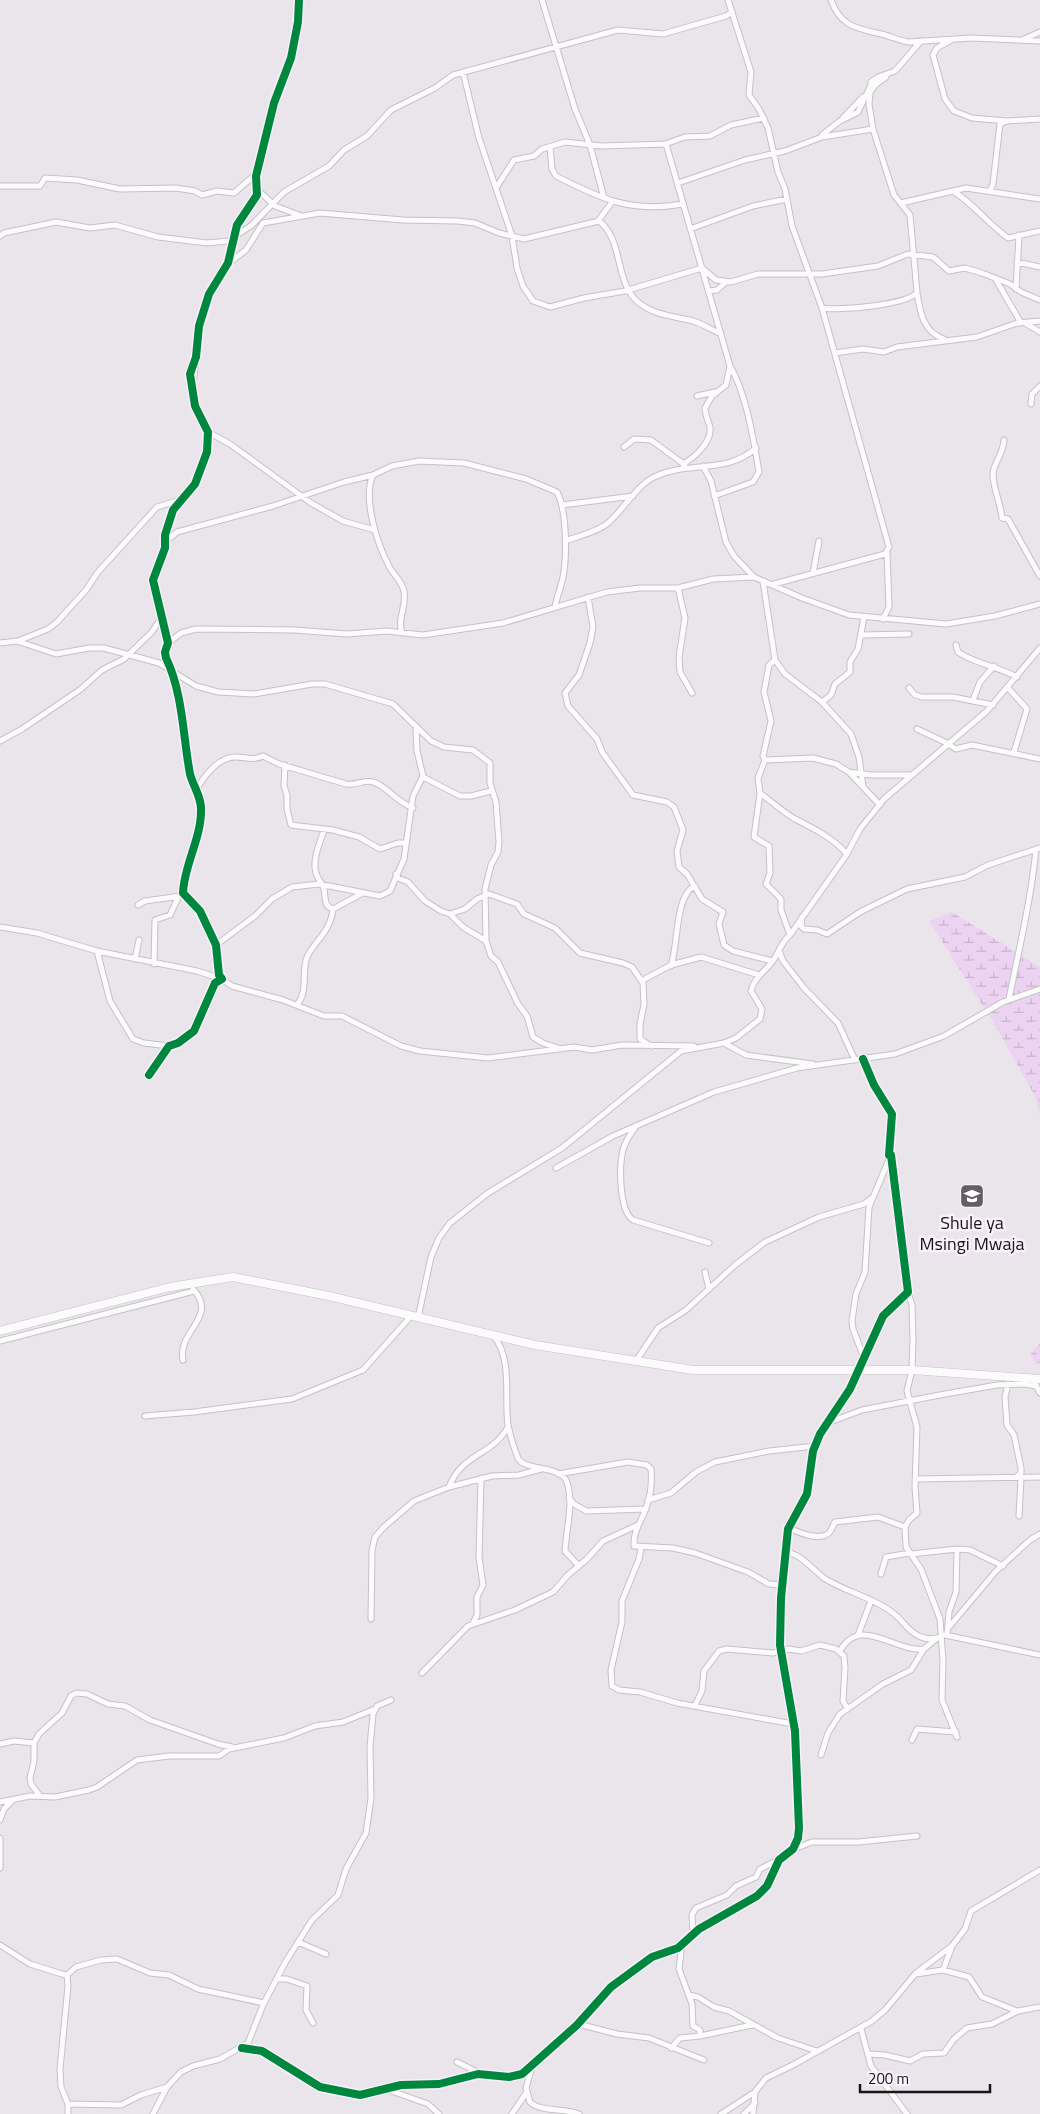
<svg xmlns="http://www.w3.org/2000/svg" width="1040" height="2114" viewBox="0 0 1040 2114" font-family="'Titillium Web',sans-serif">
  <defs>
    <pattern id="wetland-marsh" width="20" height="14" patternUnits="userSpaceOnUse" patternTransform="scale(1.25)"><rect width="20" height="14" fill="#ebd3f1"/><path d="M1 5h8M5 5V1M11 12h8M15 12V8" fill="none" stroke="#c9b4ce"/></pattern>
  </defs>
  <rect width="100%" height="100%" fill="#eae5eb"/>
  <path fill="url(#wetland-marsh)" d="M 952,912 L 1040,967 L 1040,1116 L 1035,1096 L 993,1022 L 929,921 Z
    M 1040,1343 L 1040,1364 L 1036,1364 L 1031,1354 Z"/>
  <g fill="none" stroke-linecap="round" stroke-linejoin="round">
    <defs>
      <path id="street" d="M 542,0 L 575,109 L 590,145 L 604,198
        M 728,0 L 751,72 L 749,95 L 759,109 L 768,128 L 778,172 L 785,189 L 792,226 L 822,308 L 889,547 L 885,554 L 774,584
        M 831,0 C 841,27 856,28 881,34 C 890,36 898,40 908,42 L 972,38 L 1040,41
        M 1024,39 L 1040,32
        M 951,40 L 937,48 L 933,55 L 945,99 L 954,111 L 972,118 L 1007,121
        M 463,72 L 479,138 L 512,236 L 517,268 L 523,286 L 533,301 L 550,307 L 584,298 L 625,291 L 702,268 L 716,280 L 731,282 L 758,274 L 822,274 L 878,266 L 908,254 L 933,257 L 949,271 L 965,268 L 982,273 L 1010,284 L 1021,292 L 1040,300
        M 871,91 L 875,85 L 886,77
        M 843,118 L 863,97
        M 822,135 L 840,121 L 858,112 L 871,85
        M 665,144 L 685,137 L 710,136 L 731,125 L 764,118
        M 550,147 L 552,169 L 556,176 C 601,199 631,213 683,204
        M 678,183 L 745,160 L 785,151 L 822,137 L 873,129
        M 0,186 L 40,186 L 45,178 L 77,180 L 120,189 L 176,188 L 195,191 L 202,195 L 217,191 L 234,193 L 256,174
        M 496,188 L 514,160 L 534,156 L 542,149 L 565,142 L 602,146 L 666,144 L 730,366 C 746,393 754,441 759,472 L 753,482 L 714,496
        M 258,190 L 275,206 L 299,215
        M 953,191 C 974,204 988,224 1008,238 L 1040,231
        M 990,191 L 993,184 L 1000,124 L 1007,121 L 1040,119
        M 901,203 L 966,188 L 1040,199
        M 598,221 L 612,202
        M 690,229 L 753,206 L 787,199
        M 0,236 L 4,233 L 56,222 L 90,228 L 115,225 L 158,237 L 207,243 L 228,241 L 252,225 L 284,192 L 329,166 L 344,150 L 367,136 L 391,110 L 435,88 L 453,75 L 618,30 L 663,34 L 726,16 L 732,12
        M 1017,262 L 1040,267
        M 229,263 L 246,250 L 263,223 L 320,213 L 403,220 L 458,221 L 475,223 L 499,233 L 524,239 L 599,221 C 624,240 614,283 639,303 C 656,316 674,316 693,321 C 703,324 712,330 721,334
        M 996,280 L 1021,323
        M 1016,289 L 1019,235
        M 709,291 L 717,290 L 726,282
        M 917,293 C 920,312 923,332 944,339
        M 822,308 C 837,311 909,305 917,292 L 910,215 L 894,195 L 873,129 L 869,104 L 871,82 L 878,77 L 895,71 L 921,41
        M 1025,323 L 1040,332
        M 835,353 L 863,349 L 884,352 L 897,347 L 977,337 L 1017,323 L 1040,321
        M 193,384 L 196,360
        M 697,396 L 715,392
        M 1031,404 L 1032,394 L 1040,386
        M 208,432 L 230,444 L 311,503 L 343,521 L 375,530
        M 1004,440 C 1003,455 993,464 993,474 C 993,489 1001,504 1002,518 L 1008,519 L 1040,576
        M 624,447 L 634,439 L 651,440 L 685,465
        M 683,464 C 695,457 712,442 710,427 C 708,420 705,415 705,408 L 712,396 L 726,385 L 730,366
        M 703,466 L 711,481 L 726,542 L 734,556 L 754,577 L 802,598 L 849,615 L 946,624 L 995,616 L 1040,604
        M 373,475 C 362,499 378,546 390,568 C 395,576 402,582 404,591 C 407,606 397,618 402,633
        M 562,505 L 633,496
        M 565,541 C 579,536 597,532 608,523 C 624,509 636,486 654,477 C 690,460 725,475 756,448
        M 165,542 L 177,532 L 273,506 L 344,482 L 373,475 L 392,466 L 419,461 L 464,463 L 526,479 L 557,492 C 567,511 567,556 563,577 C 561,587 557,596 555,607
        M 813,573 L 819,541
        M 763,581 L 775,660 L 785,674 L 822,702 L 851,734 L 859,757 L 863,787
        M 678,588 L 685,618 L 679,657 L 680,672 L 692,693
        M 588,597 L 593,627 L 590,643 L 579,675 L 565,693 L 568,706 L 597,739 L 602,752 L 633,795 L 667,802 L 674,807 L 683,830 L 677,851 L 679,867 L 687,874 L 702,899 L 723,912 L 719,924 L 724,945 L 733,951 L 772,961
        M 883,619 L 889,607 L 887,553
        M 861,635 L 909,634
        M 18,641 L 48,629 L 57,622 L 86,590 L 98,572 L 157,507 L 180,500
        M 0,643 L 17,641 L 56,654 L 89,648 L 104,648 L 159,663 L 196,686 L 218,692 L 254,694 L 312,684 L 325,684 L 393,704 L 431,741 L 444,747 L 473,750 L 490,763 L 490,783 L 496,802 L 499,842 L 498,852 L 491,865 L 485,889 L 486,941 L 491,956 L 498,962 L 518,1004 L 527,1016 L 533,1037 L 543,1043 L 561,1049
        M 168,643 L 181,633 L 196,629 L 294,630 L 347,634 L 387,631 L 423,635 L 503,623 L 607,592 L 640,588 L 678,588 L 713,579 L 754,577
        M 956,645 L 958,652 C 971,662 1001,668 1017,677
        M 775,660 L 769,665 L 764,692 L 771,721 L 763,756 L 765,760 L 758,778 L 760,793 C 772,802 783,812 795,819 C 813,828 833,838 847,854
        M 909,688 L 915,695 L 922,697 L 953,697 L 993,705
        M 1008,688 L 1027,709 L 1014,752
        M 973,700 L 980,682 L 994,666
        M 822,702 L 831,695 L 835,684 L 850,672 L 850,662 L 858,649 L 864,617
        M 917,729 L 949,744
        M 0,741 L 22,729 L 81,689 L 102,670 L 124,659 L 152,632 L 161,618
        M 948,744 L 956,749 L 972,745 L 1040,759
        M 765,760 L 813,758 L 836,764 L 849,772 L 880,805
        M 285,765 L 284,786 L 287,795 L 287,809 L 291,825 L 333,830 L 359,837 L 380,849 L 398,843 L 405,843
        M 849,772 L 871,775 L 911,775
        M 423,777 L 460,796 L 471,796 L 491,791
        M 198,787 C 205,775 219,757 235,757 C 246,757 252,761 263,756 L 279,764 L 346,784 C 356,786 365,779 373,782 C 386,785 396,802 413,808
        M 760,793 L 754,837 L 769,846 L 770,873 L 766,884 L 781,899 L 781,910 L 790,935
        M 324,830 C 320,843 312,859 316,873 C 318,881 323,883 324,889 C 326,898 323,906 333,909
        M 396,874 L 398,878 L 408,882 L 425,901 L 441,911 L 450,914 L 463,927 L 486,941
        M 138,905 L 145,901 L 181,896
        M 450,914 L 465,909 L 477,899 L 489,894 L 517,904 L 524,914 L 555,928 L 580,953 L 623,963 L 632,967 L 643,983 L 644,1004 L 640,1024 L 640,1039 L 651,1046
        M 802,917 L 801,926 L 804,929 L 817,930 L 827,934 L 860,912 L 907,889 L 965,877 L 988,865 L 1040,848
        M 0,927 L 37,933 L 97,951 L 197,971 L 222,979 L 232,986 L 283,1000 L 324,1016 L 342,1016 L 401,1046 L 420,1051 L 488,1058 L 574,1047 L 592,1050 L 622,1045 L 694,1046
        M 216,945 L 255,916 L 272,899 L 292,887 L 319,884 L 380,896 L 390,891 L 404,859 L 413,796 L 423,776 L 417,751 L 416,729
        M 97,951 L 110,1001 L 133,1039 L 144,1043 L 169,1046
        M 779,951 L 783,961 L 804,988 L 838,1023 L 855,1060
        M 135,959 L 139,940
        M 154,964 L 155,920 L 170,915 L 179,896
        M 671,966 C 678,947 675,894 695,886
        M 643,980 L 671,965 L 701,957 L 759,975
        M 1009,999 C 1019,949 1031,900 1036,849
        M 297,1005 C 308,991 302,976 306,960 C 311,943 330,935 333,909 L 361,894
        M 724,1043 L 746,1055 L 813,1064
        M 149,1075 L 169,1046 L 178,1043 L 194,1031 L 215,983 L 222,979 L 219,975 L 216,945 L 200,911 L 183,893 C 184,865 201,839 201,811 C 202,798 193,786 190,774 C 183,737 183,693 166,658 L 165,652 L 168,643 L 153,580 L 165,548 L 165,535 L 173,510 L 195,484 L 207,452 L 208,432 L 195,406 L 190,374 L 196,357 L 199,326 L 209,294 L 228,263 L 237,225 L 257,195 L 256,176 L 274,103 L 291,58 L 298,22 L 299,0
        M 636,1126 C 631,1133 625,1141 623,1150 C 619,1166 619,1211 633,1220 L 709,1243
        M 556,1168 L 613,1136 L 714,1092 L 797,1068 L 895,1054 L 944,1036 L 1003,1002 L 1040,989
        M 705,1272 L 709,1289
        M 908,1292 L 912,1305 L 913,1340 L 912,1370 L 907,1391 L 917,1427 L 915,1487 L 917,1513 L 909,1520 L 905,1527 L 906,1547 L 921,1569 L 940,1619 L 943,1661 L 942,1700 L 957,1737
        M 418,1318 L 431,1257 L 439,1238 L 450,1223 L 488,1193 L 562,1148 L 681,1051 L 724,1043 L 736,1038 L 760,1019 L 762,1009 L 751,991 C 754,978 764,972 772,962 C 779,953 781,942 790,935 L 847,854 L 860,829 L 884,799 L 987,711 L 1040,648
        M 493,1335 C 513,1359 504,1395 508,1425 C 510,1435 514,1448 518,1458 C 523,1471 561,1465 567,1482 C 574,1504 566,1530 565,1551 L 579,1566
        M 0,1341 L 194,1291
        M 864,1358 L 853,1329 L 852,1320 L 856,1294 L 865,1272 L 869,1207 L 890,1157
        M 183,1360 C 177,1331 219,1317 193,1289
        M 636,1361 L 658,1328 L 686,1310 L 735,1265 L 765,1242 L 819,1217 L 864,1204 L 872,1198
        M 1035,1383 L 1040,1393
        M 1008,1384 L 1005,1397 L 1007,1425 L 1014,1435 L 1021,1468 L 1021,1473 L 1016,1477
        M 145,1416 L 194,1412 L 292,1399 L 363,1370 L 411,1316
        M 825,1424 L 862,1410 L 945,1394 L 997,1385 L 1026,1384 L 1036,1386
        M 558,1474 L 628,1462 L 647,1465 L 651,1469 C 652,1481 651,1494 647,1505 C 643,1519 633,1530 634,1546 L 673,1548 L 695,1553 L 748,1572 L 769,1584 L 782,1585
        M 916,1479 L 1040,1477
        M 449,1487 C 462,1453 492,1456 508,1427
        M 569,1498 L 574,1504 L 586,1511 L 646,1509
        M 648,1500 L 671,1493 L 696,1472 L 715,1462 L 769,1451 L 815,1446
        M 1019,1516 L 1021,1478
        M 789,1527 C 798,1533 819,1541 829,1533 C 832,1530 833,1525 835,1522 L 878,1517 L 905,1527
        M 641,1548 L 639,1559 L 622,1601 L 622,1622 L 611,1670 L 612,1686 L 619,1690 L 640,1692 L 677,1703 L 793,1724
        M 786,1552 C 801,1554 812,1569 824,1578 C 845,1592 873,1597 893,1613 C 903,1620 907,1631 919,1636 C 926,1640 934,1639 941,1637
        M 911,1554 L 957,1549
        M 881,1574 L 886,1557 L 910,1553
        M 371,1619 L 372,1550 L 375,1537 L 384,1527 L 414,1501 L 449,1487 L 492,1476 L 519,1475 L 541,1469
        M 473,1623 L 477,1615 L 477,1597 L 483,1585 L 479,1557 L 481,1478
        M 949,1627 L 996,1571 L 1030,1540 L 1040,1534
        M 858,1635 L 871,1601
        M 945,1635 L 1040,1655
        M 947,1635 L 949,1612 L 956,1592 L 957,1549 L 970,1550 L 1003,1566
        M 840,1651 C 860,1614 896,1653 924,1649
        M 422,1673 L 468,1626 L 515,1610 L 553,1592 L 568,1575 L 587,1559 L 603,1541 L 638,1525
        M 695,1705 L 702,1691 L 704,1671 L 719,1651 L 727,1649 L 773,1653 L 789,1649 L 801,1651 L 820,1645 L 836,1649 L 844,1656 L 845,1668 L 843,1701 L 848,1709
        M 912,1740 L 917,1729 L 956,1732
        M 0,1744 L 14,1741 L 34,1743
        M 821,1755 L 828,1733 L 840,1714 L 883,1684 L 911,1670 L 924,1649 L 936,1639
        M 40,1796 L 31,1784 L 30,1778 L 34,1761 L 34,1743 L 39,1734 L 62,1713 L 71,1696 L 76,1693 L 87,1694 L 108,1704 L 125,1706 L 150,1720 L 218,1744 L 232,1747
        M 0,1802 L 30,1796 L 55,1797 L 89,1790 L 97,1787 L 137,1760 L 169,1756 L 219,1756 L 229,1749 L 284,1738 L 315,1726 L 343,1722 L 375,1709
        M 0,1820 L 4,1809 L 13,1800
        M 0,1838 L 0,1868
        M 794,1849 L 812,1842 L 859,1842 L 917,1836
        M 693,1934 L 692,1915 L 696,1908 L 727,1895 L 736,1886 L 756,1877 L 760,1869 L 778,1860
        M 298,1942 L 326,1954
        M 682,1944 L 679,1969 L 692,2004 L 693,2026 L 700,2030 L 700,2036
        M 0,1945 L 30,1964 L 62,1974 L 67,1975 L 76,1967 L 101,1960 L 117,1959 L 150,1973 L 169,1975 L 198,1989 L 264,2003
        M 943,1970 L 951,1949
        M 916,1974 L 943,1970 L 969,1977 L 982,1997 L 1017,2011
        M 67,1975 L 68,1986 L 60,2069 L 61,2087 L 68,2104 L 68,2114
        M 277,1979 L 287,1979 L 307,1986 L 306,2010 L 313,2023
        M 689,1995 L 698,1997 L 714,2007 L 729,2011 L 778,2038 L 817,2051
        M 578,2024 L 617,2034 L 649,2038 L 704,2060
        M 861,2029 L 871,2066 L 907,2114
        M 242,2048 L 262,2051 L 320,2087 L 360,2095 L 401,2085 L 439,2084 L 478,2074 L 509,2077 L 522,2074 L 577,2025 L 611,1987 L 652,1957 L 678,1948 L 699,1929 L 757,1896 L 767,1886 L 779,1860 L 793,1849 L 798,1838 L 799,1828 L 795,1731 L 780,1645 L 781,1598 L 788,1529 L 807,1494 L 813,1451 L 820,1434 L 850,1389 L 883,1316 L 908,1292 L 891,1155 L 889,1155 L 892,1114 L 874,1085 L 863,1059
        M 671,2048 L 680,2038 L 700,2036 L 752,2025
        M 868,2054 L 885,2055 L 910,2061 L 923,2054 L 944,2053 L 954,2039 L 967,2028 L 992,2024 L 1018,2011 L 1040,2007
        M 457,2062 L 481,2074
        M 532,2066 L 526,2088 L 530,2102 C 540,2112 564,2108 579,2114
        M 386,2089 L 428,2104 L 439,2114
        M 68,2104 L 121,2105 L 141,2095 L 167,2087
        M 153,2114 L 167,2087 L 181,2072 L 193,2066 L 220,2059 L 248,2043 L 263,2005 L 286,1961 L 312,1920 L 338,1895 L 346,1869 L 366,1833 L 371,1798 L 370,1747 L 373,1714 L 377,1706 L 391,1700
        M 512,2114 L 526,2093
        M 721,2114 L 755,2092 L 766,2078 L 793,2065 L 872,2021 L 885,2010 L 916,1973 L 952,1946 L 965,1929 L 971,1911 L 1040,1870
        M 744,2114 L 755,2103
        M 753,2114 L 755,2092"/>
      <path id="secondary" d="M 0,1331 L 170,1287 L 233,1277 L 329,1296 L 535,1345 L 693,1370 L 912,1370 L 1040,1379"/>
    </defs>
    <use href="#street" stroke="#c5c1c6" stroke-width="7"/>
    <use href="#secondary" stroke="#c5c1c6" stroke-width="9"/>
    <use href="#street" stroke="#fcfbfc" stroke-width="5"/>
    <use href="#secondary" stroke="#fcfbfc" stroke-width="8"/>
    <defs>
      <path id="cycleway" d="M 149,1075 L 169,1046 L 178,1043 L 194,1031 L 215,983 L 222,979 L 219,975 L 216,945 L 200,911 L 183,893 C 184,865 201,839 201,811 C 202,798 193,786 190,774 C 183,737 183,693 166,658 L 165,652 L 168,643 L 153,580 L 165,548 L 165,535 L 173,510 L 195,484 L 207,452 L 208,432 L 195,406 L 190,374 L 196,357 L 199,326 L 209,294 L 228,263 L 237,225 L 257,195 L 256,176 L 274,103 L 291,58 L 298,22 L 299,0
        M 242,2048 L 262,2051 L 320,2087 L 360,2095 L 401,2085 L 439,2084 L 478,2074 L 509,2077 L 522,2074 L 577,2025 L 611,1987 L 652,1957 L 678,1948 L 699,1929 L 757,1896 L 767,1886 L 779,1860 L 793,1849 L 798,1838 L 799,1828 L 795,1731 L 780,1645 L 781,1598 L 788,1529 L 807,1494 L 813,1451 L 820,1434 L 850,1389 L 883,1316 L 908,1292 L 891,1155 L 889,1155 L 892,1114 L 874,1085 L 863,1059"/>
    </defs>
    <use href="#cycleway" stroke="#f9f0fc" stroke-width="11"/>
    <use href="#cycleway" stroke="#00873e" stroke-width="8"/>
  </g>
  <defs>
    <symbol id="school-square" viewBox="-11 -11 22 22"><rect x="-9" y="-9" width="18" height="18" rx="4" fill="#625e62" stroke="#f9f0fc"/><path d="M0-5L7-2L0 1L-7-2ZM-4 1L0 2.5L4 1V4Q0 6-4 4Z" fill="#fff"/></symbol>
  </defs>
  <g fill-rule="evenodd">
    <use href="#school-square" x="958" y="1182" width="28" height="28"/>
  </g>
  <g text-anchor="middle" dominant-baseline="central" stroke-width="5" stroke-linejoin="round" paint-order="stroke">
    <g font-size="18" fill="#181519" stroke="#f9f0fc">
      <text x="972" y="1222">Shule ya<tspan x="972" dy="21">Msingi Mwaja</tspan></text>
    </g>
  </g>
  <path d="M860 2084v8h130v-8" fill="none" stroke="#181519" stroke-width="2.5"/>
  <text x="868" y="2084" font-size="15" fill="#181519" stroke="#f9f0fc" stroke-width="4" paint-order="stroke">200 m</text>
</svg>
